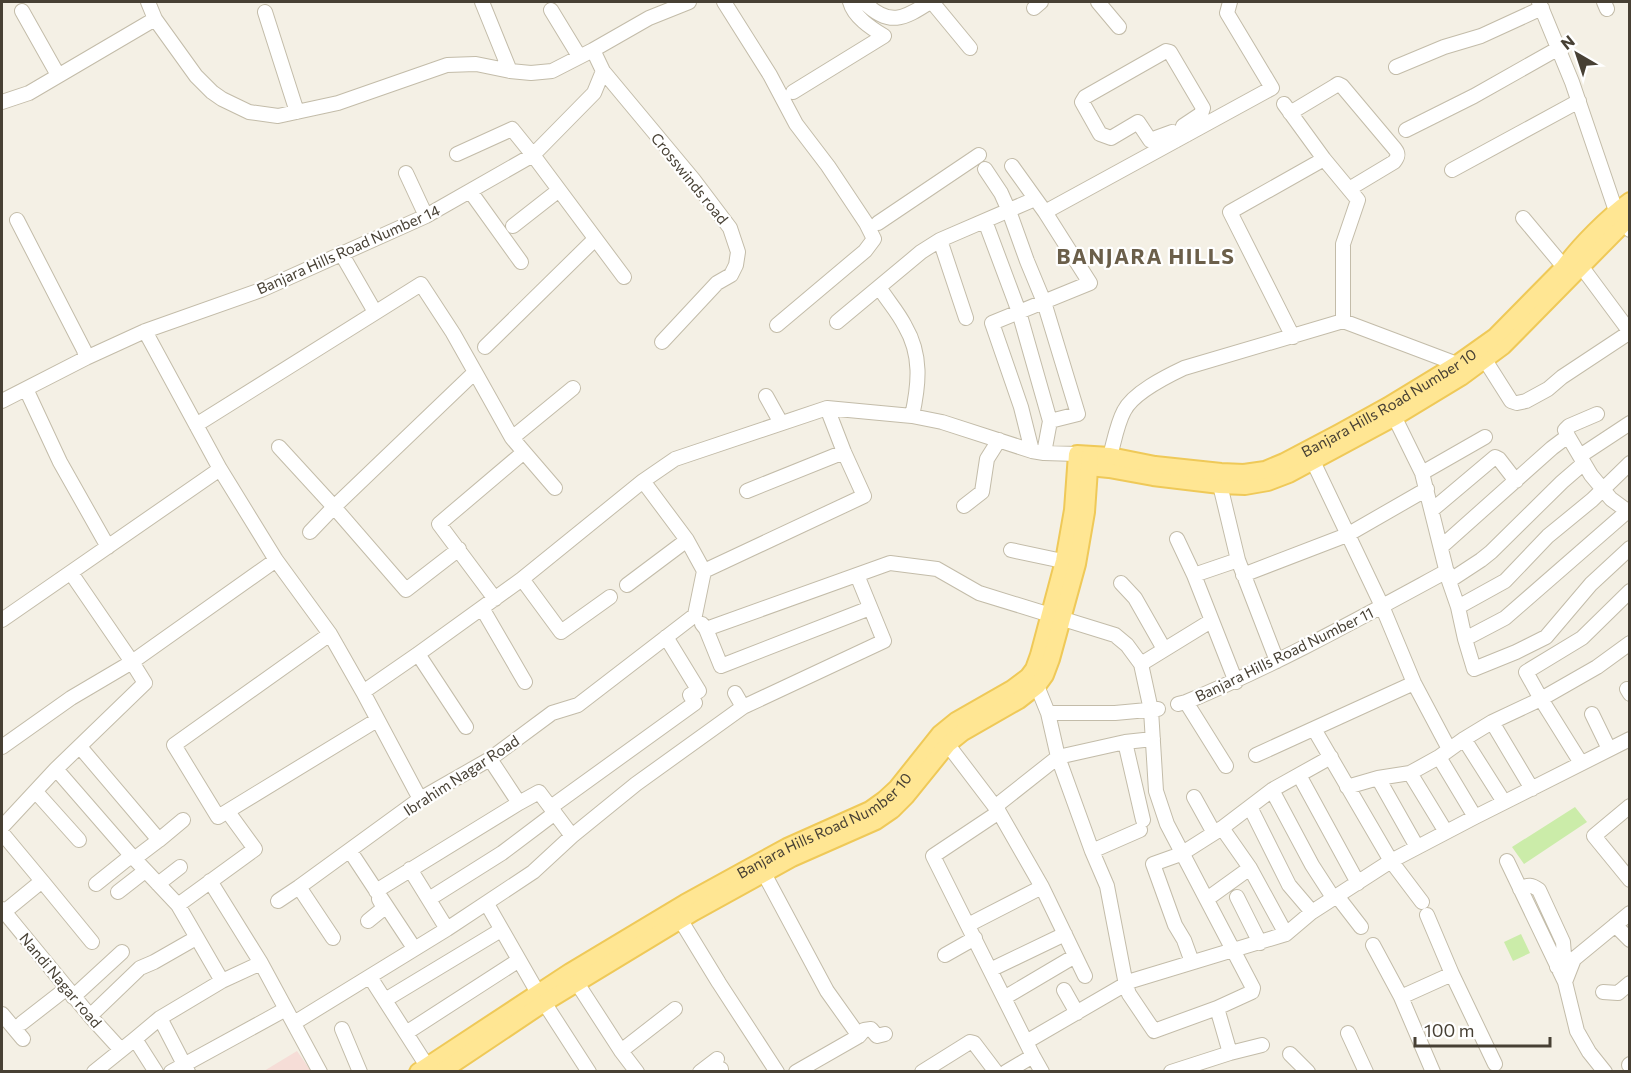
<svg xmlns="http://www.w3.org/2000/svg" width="1631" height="1073" viewBox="0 0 1631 1073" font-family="Commissioner,sans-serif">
  <rect width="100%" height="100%" fill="#f4f0e5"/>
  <path fill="#f6ddd7" d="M 297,1051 L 311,1071 L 264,1071 Z"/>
  <path fill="#cbeca9" d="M 1575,807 L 1587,822 L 1524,864 L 1512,847 Z
    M 1521,934 L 1530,953 L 1513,961 L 1504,942 Z"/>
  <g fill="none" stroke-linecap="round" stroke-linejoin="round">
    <defs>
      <path id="minor" d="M 148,2 L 155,19 L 196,76 L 212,92 L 222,99 L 249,112 L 278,116 L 338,103 L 447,65 L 476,64 L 510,71 L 531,73 L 552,71 L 593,50
        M 482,2 L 510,71
        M 724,2 L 770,75 L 796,124 L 828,166 L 866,223 L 874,239 L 865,251 L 777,325
        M 864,2 C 889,27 904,19 930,2
        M 932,2 L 970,48
        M 1098,2 L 1119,27
        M 1539,2 L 1572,82 L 1616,211 L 1630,230
        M 1604,2 L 1607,9
        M 1034,8 L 1041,2
        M 551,10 L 579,56
        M 22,11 L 58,75
        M 265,12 L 297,112
        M 1396,67 L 1444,47 L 1481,36 L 1542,8
        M 603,71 L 693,179 L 730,228 L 738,252 L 736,265 L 731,275 L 717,283 L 662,342
        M 793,92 L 884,36 C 871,28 854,17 850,2
        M 2,102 L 29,93 L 155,19
        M 1284,104 L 1324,159 L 1358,200 L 1343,244 L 1343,321
        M 1290,113 L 1335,86 L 1338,84 L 1342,86 L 1395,149 C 1399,154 1398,157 1394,162 L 1349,189
        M 1406,130 L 1474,96 L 1559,48
        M 1177,140 L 1172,132 L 1150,140 L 1138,122 L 1111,138 L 1100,134 L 1082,102 L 1085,97 L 1166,51 L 1170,52 L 1203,108 L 1201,114 L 1183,126 L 1188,134
        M 457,154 L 512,129 L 533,155 L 624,277
        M 1012,166 L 1045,212 L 1090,283 L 992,323 L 1021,407 L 1032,451
        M 985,169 L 1001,193 L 1009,211 L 1027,261 L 1044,302 L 1078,414 L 1050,421
        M 1452,170 L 1579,101
        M 406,173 L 426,216
        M 470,191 L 521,262
        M 1045,212 L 1272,88 L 1227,13 L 1230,2
        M 1523,218 L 1564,267
        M 17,220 L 84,350 L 86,358
        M 985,221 L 1019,312 L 1050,421 L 1044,453
        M 878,223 L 979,155
        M 513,226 L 559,190
        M 940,240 L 966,318
        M 341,253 L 375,312
        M 1581,266 L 1630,332
        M 879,287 C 887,300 898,312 905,326 C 922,355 919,384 912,416
        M 837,322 L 921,252 L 940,240 L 1035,199
        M 145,331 L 220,469 L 276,560 L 330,634 L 363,692 L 420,799
        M 1293,337 L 1230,212 L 1324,159
        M 485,347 L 595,239
        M 1485,360 L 1511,401 L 1517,403 L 1526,401 L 1548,389 L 1562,377 L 1630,332
        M 475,372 L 512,438
        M 26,389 L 60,462 L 108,547
        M 766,396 L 781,423
        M 2,401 L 86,358 L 145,331 L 261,290 L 426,216 L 533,155 L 594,93 L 603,71 L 593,50 L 649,18 L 689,2
        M 1391,410 L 1422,473 L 1449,581 L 1458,607 L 1465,639 L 1474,669 L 1516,652 L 1546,637 L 1591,584 L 1630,548
        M 196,425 L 421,284 L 453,333 L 475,372 L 334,507 L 310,532
        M 1568,436 L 1565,430 L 1569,426 L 1597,414
        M 279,447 L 334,507 L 406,590 L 459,549
        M 524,452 L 555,488
        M 1309,453 L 1382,606 L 1414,683 L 1449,749
        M 1110,456 C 1114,442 1117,424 1124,411 C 1133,393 1165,377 1184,368 L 1343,321 L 1457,364 L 1462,370
        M 1580,456 L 1630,423
        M 1422,473 L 1485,437
        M 1220,485 L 1238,560 L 1277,661
        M 747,491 L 844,452
        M 964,506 L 982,492 L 987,459 L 999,440
        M 1432,510 L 1495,457 L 1499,459 L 1516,481
        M 1177,539 L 1194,575 L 1236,682
        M 1441,547 L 1552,448 L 1568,436 L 1591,475 L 1611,499 L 1630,513
        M 1011,550 L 1072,563
        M 704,571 L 864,496 L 844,452 L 827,408
        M 1194,575 L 1238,560
        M 1243,575 L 1347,535 L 1427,489
        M 522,579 L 561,632 L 610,597
        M 1449,581 L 1481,560 L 1491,552 L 1562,482 L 1584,463
        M 1121,583 L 1135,598 L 1164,649
        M 627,585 L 687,540
        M 495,599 L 439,524 L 524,452 L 512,438 L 573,388
        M 1458,607 L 1505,581 L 1548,536 L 1592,500 L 1630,463
        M 482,608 L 525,682
        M 2,620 L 220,469
        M 702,624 L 706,629 L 721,666 L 870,608
        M 706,629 L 890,563 L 937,569 L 979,593 L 1115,635 L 1127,645 L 1141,664 L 1151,710 L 1156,791 L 1167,824 L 1253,988 L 1252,992 L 1217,1008 L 1154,1031 L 1129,994 L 1126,985 L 1107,886 L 1092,851 L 1058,757 L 1048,713 L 1037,686
        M 330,634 L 174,745 L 218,817 L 377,720
        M 1465,639 L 1505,618 L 1630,509
        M 418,654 L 466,727
        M 1141,664 L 1211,621
        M 1627,689 L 1630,694
        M 363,692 L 418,654 L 522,579 L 643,481 L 675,459 L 827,408 L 912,416 L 942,422 L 1032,451 L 1044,453 L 1077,454
        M 735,693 L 743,707
        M 1186,702 L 1226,766
        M 1178,704 L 1186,702 C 1276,665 1362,617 1447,571
        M 1048,713 L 1115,713 L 1158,709
        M 1592,714 L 1609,749
        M 1492,722 L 1532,789
        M 1314,729 L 1391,861 L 1422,902
        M 942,737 L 999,812 L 1042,887 L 1085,976
        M 1464,739 L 1504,802
        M 1125,742 L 1143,820
        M 2,747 L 71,698 L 132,662 L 276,560
        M 80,747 L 159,840 L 183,820
        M 1256,755 L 1414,683
        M 1439,757 L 1475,817
        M 490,759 L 519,803 L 539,792 L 572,836
        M 1581,763 L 1541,699 L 1526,672 L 1582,638 L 1630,591
        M 56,769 L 129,853 L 178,905 L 222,981
        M 1410,773 L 1446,832
        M 1299,775 L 1358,883
        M 1378,778 L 1417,847
        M 1347,787 L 1378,778 L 1410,773 L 1439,757 L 1464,739 L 1492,722 L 1541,699 L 1597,667 L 1630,643
        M 1272,790 L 1312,865 L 1334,899
        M 36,792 L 79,840
        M 1194,797 L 1214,833
        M 996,806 L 1058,757 L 1125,742 L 1153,739
        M 1630,806 L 1594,836 L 1630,880
        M 551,807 L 695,703 L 690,695 L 699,691 L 666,637
        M 1250,807 L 1289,885 L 1312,912
        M 999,812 L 933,856 L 1033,1056 L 1042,1072
        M 2,827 L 56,769 L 145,683 L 132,662 L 71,573
        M 1222,828 L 1250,868 L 1286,934
        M 2,833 L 42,881 L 4,912
        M 350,851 L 414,948
        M 1092,851 L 1140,830
        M 134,859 L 159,840
        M 1507,861 L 1565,982 L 1577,1031 L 1589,1052 L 1605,1072
        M 759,864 L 827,991 L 859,1036 L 796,1072
        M 410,869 L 447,929
        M 42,881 L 92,942
        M 210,881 L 261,963 L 320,1072
        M 96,884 L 131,856
        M 158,884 L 180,867
        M 299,887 L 333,938
        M 1520,889 C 1528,884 1532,885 1539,890 L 1563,942 L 1564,955 L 1557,967
        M 376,891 L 519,803
        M 118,892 L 145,871
        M 1337,896 L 1361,927
        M 1237,897 L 1260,943
        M 429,899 L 502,853 L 555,813
        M 1207,899 L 1250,868
        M 278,901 L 299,887 L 420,799 L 490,759 L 552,713 L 578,705 L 695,615 L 704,571 L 687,540 L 643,481
        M 487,904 L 538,993 L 589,1072
        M 178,905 L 255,849 L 228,812
        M 2,909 L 90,1016 L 121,1050
        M 675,911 L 719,983 L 777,1072
        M 1427,915 L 1452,974 L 1495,1064
        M 368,921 L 384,908 L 379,899
        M 968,925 L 1042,887
        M 1615,925 L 1630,940
        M 1373,945 L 1401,997 L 1433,1072
        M 945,955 L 975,938
        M 1192,962 L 1184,940 L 1175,925 L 1153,864 L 1181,854 L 1222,828 L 1272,790 L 1331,757
        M 990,970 L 1065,934
        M 370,977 L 427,1066
        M 1565,982 L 1574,959 L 1630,913
        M 577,983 L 621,1051 L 637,1072
        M 1064,990 L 1077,1013
        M 1603,992 L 1618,993 L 1630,983
        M 73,997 L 122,952
        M 1401,997 L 1452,974
        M 1004,998 L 1075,956
        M 385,1000 L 501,930
        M 2,1014 L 23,1039
        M 90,1016 L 140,968 L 154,962 L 196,938
        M 160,1018 L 188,1072
        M 22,1023 L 67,988
        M 294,1023 L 447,929 L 533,872 L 572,836 L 636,784 L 743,707 L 884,641 L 857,575
        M 342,1029 L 360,1072
        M 406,1033 L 519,960
        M 1348,1033 L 1366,1072
        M 859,1036 L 864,1030 L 871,1029 L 877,1036 L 885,1034
        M 135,1039 L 156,1072
        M 1026,1042 L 1131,981 L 1286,934 L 1312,912 L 1391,861 L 1475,817 L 1630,739
        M 621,1051 L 675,1009
        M 1230,1053 L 1262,1045
        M 1290,1054 L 1308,1072
        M 1629,1065 L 1630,1064
        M 94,1072 L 135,1039 L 160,1018 L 222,981 L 261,963
        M 171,1072 L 286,1009
        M 700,1072 L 717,1059
        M 717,1072 L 721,1069
        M 922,1072 L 970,1042 L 974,1043 L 996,1072
        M 1006,1072 L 1033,1056
        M 1171,1072 L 1230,1053 L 1217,1008"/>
      <g id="major">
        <path d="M 1079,466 L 1109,469 L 1153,477 L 1220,485 L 1245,486 L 1268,482 L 1289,474 L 1395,417 L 1461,377 L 1503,346 L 1630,217"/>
        <path id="s1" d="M 418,1072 L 570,972 L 685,903 L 787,847 L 870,810 L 884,800 L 897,788 L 940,734 L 956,721 L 1012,689 L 1028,677 L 1034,669 L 1039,655 L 1064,561 L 1073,510 L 1077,454 L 1110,456 L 1155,465 L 1221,472 L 1244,473 L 1265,470 L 1284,462 L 1339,433 L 1388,406 L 1457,364 L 1495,337 L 1564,267 C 1580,245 1608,217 1630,201"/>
        <path d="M 441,1072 L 544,1003 L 694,912 L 792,858 L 876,821 L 892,810 L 906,796 L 948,744 L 963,732 L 1019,700 L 1037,686 L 1045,675 L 1051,659 L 1077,564 L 1086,512 L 1090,455"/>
      </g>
    </defs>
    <use href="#minor" stroke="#c3bca9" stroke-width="16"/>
    <use href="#major" stroke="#efc958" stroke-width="20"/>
    <use href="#minor" stroke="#fff" stroke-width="14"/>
    <use href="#major" stroke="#ffe693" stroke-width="16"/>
  </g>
  <g text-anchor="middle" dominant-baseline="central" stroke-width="4.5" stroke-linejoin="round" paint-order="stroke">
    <g font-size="15" fill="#474034" stroke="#fff">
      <text transform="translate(690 178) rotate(51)">Crosswinds road</text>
      <text transform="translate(348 249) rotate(-24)">Banjara Hills Road Number 14</text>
      <text stroke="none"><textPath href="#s1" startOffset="1293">Banjara Hills Road Number 10</textPath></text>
      <text transform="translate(1284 654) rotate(-26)">Banjara Hills Road Number 11</text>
      <text transform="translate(461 775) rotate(-33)">Ibrahim Nagar Road</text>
      <text stroke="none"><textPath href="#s1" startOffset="476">Banjara Hills Road Number 10</textPath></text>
      <text transform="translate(61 980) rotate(50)">Nandi Nagar road</text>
    </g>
    <g font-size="21" font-weight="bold" letter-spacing="1.5" fill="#6b5f4a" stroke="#fff">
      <text x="1146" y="255">BANJARA HILLS</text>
    </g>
  </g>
  <rect width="1631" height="1073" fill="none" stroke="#474034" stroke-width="6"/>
  <g transform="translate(1577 54) rotate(321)" stroke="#ffffff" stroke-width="4.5" paint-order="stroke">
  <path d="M0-4.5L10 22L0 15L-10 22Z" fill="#474034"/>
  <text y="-9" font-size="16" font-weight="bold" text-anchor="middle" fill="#474034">N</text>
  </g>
  <path d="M1415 1037v9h135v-9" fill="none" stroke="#474034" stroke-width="3"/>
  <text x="1424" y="1037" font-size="18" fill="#474034" stroke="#ffffff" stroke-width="4.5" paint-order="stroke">100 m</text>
</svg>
